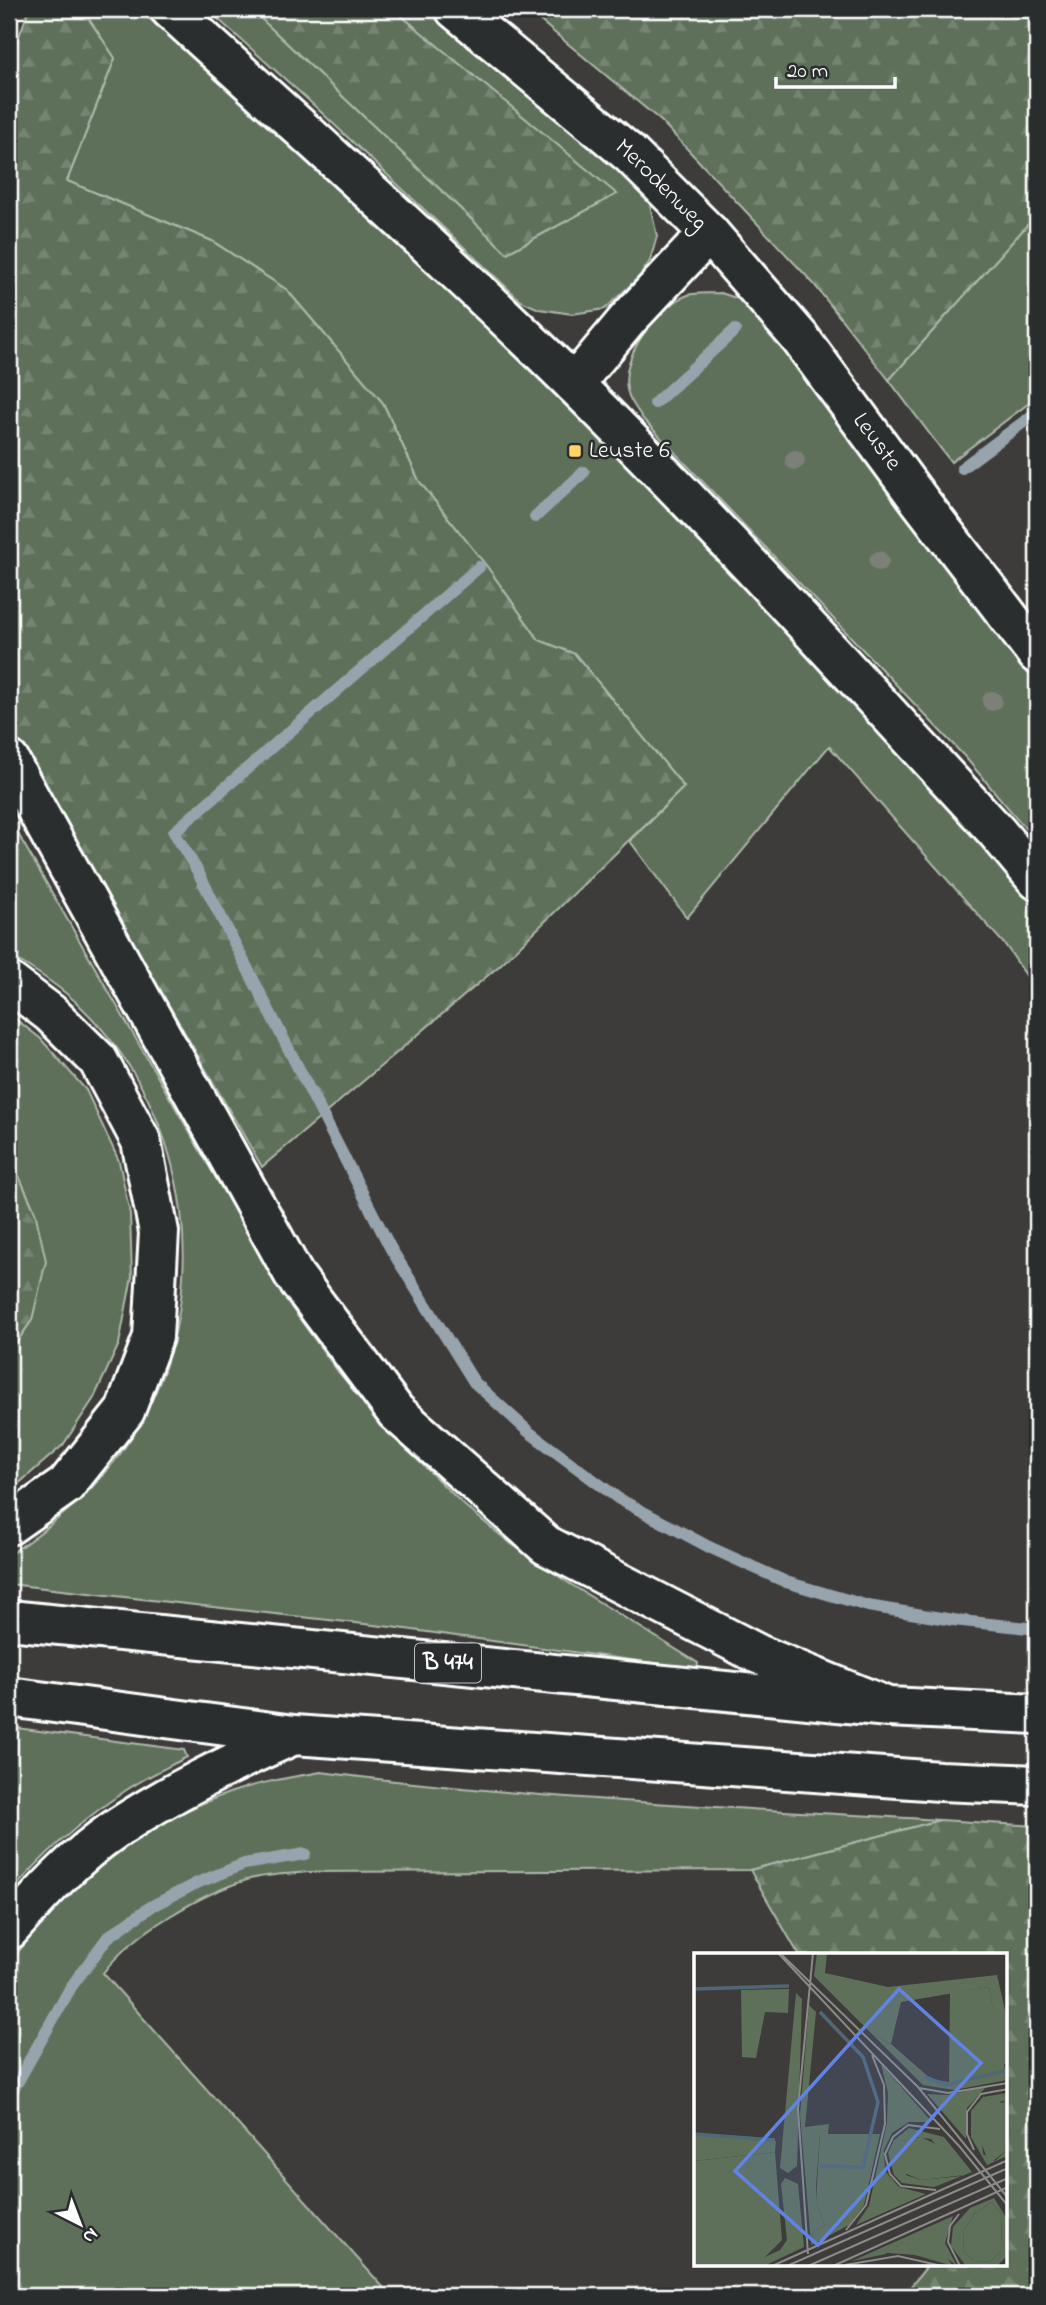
<svg xmlns="http://www.w3.org/2000/svg" width="1046" height="2305" viewBox="0 0 1046 2305" font-family="'Indie Flower',sans-serif">
  <defs>
    <pattern id="forest-firs" width="22" height="20" patternUnits="userSpaceOnUse" patternTransform="scale(1.75)"><rect width="22" height="20" fill="#5e705a"/><path d="M5 1l3.5 6h-7zM16 11l3.5 6h-7z" fill="#768573"/></pattern>
  </defs>
  <rect width="100%" height="100%" fill="#3e3c3a"/>
  <filter id="ink" filterUnits="userSpaceOnUse"><feTurbulence type="fractalNoise" baseFrequency=".0143" numOctaves="2"/><feDisplacementMap in="SourceGraphic" scale="14" xChannelSelector="R" yChannelSelector="G"/><feConvolveMatrix kernelMatrix="1 2 1 2 8 2 1 2 1" color-interpolation-filters="sRGB"/></filter>
  <g filter="url(#ink)">
    <path fill="#5e705a" stroke="#aeb8ac" stroke-width="2" d="M 82,9 L 138,9 C 458,286 761,587 1037,909 L 1037,991 L 1006,946 L 829,746 L 687,918 L 630,841 L 684,787 L 575,654 L 539,640 L 488,568 L 419,481 L 383,403 L 287,290 L 212,241 L 67,181 L 115,58 Z
      M 207,9 L 251,9 L 507,253 L 616,194 L 393,9 L 428,9 L 648,196 L 657,236 L 650,261 L 639,277 L 605,309 L 572,314 L 539,309 L 521,301 L 306,98 Z
      M 1037,214 L 1037,397 L 951,462 L 889,380 Z
      M 721,293 L 748,302 L 1037,679 L 1037,842 L 965,757 L 643,419 C 639,412 632,404 629,396 C 615,362 656,307 688,295 C 697,292 711,294 721,293 Z
      M 9,818 L 286,1300 L 339,1373 L 394,1437 L 465,1506 L 510,1543 L 567,1582 L 698,1663 L 697,1669 L 391,1627 L 9,1584 L 9,1555 C 56,1523 100,1487 131,1438 C 218,1302 195,1115 78,1004 C 57,984 33,969 9,955 Z
      M 9,1014 L 40,1038 L 86,1090 L 119,1161 L 130,1214 L 132,1277 L 119,1344 L 94,1398 L 63,1445 L 9,1492 L 9,1353 L 32,1320 L 35,1212 L 9,1154 Z
      M 9,1727 L 184,1750 L 187,1757 C 166,1768 144,1778 125,1791 C 82,1820 42,1855 9,1895 Z
      M 321,1772 C 526,1799 734,1808 940,1820 L 750,1870 L 309,1872 C 290,1874 268,1874 250,1879 C 202,1893 133,1933 103,1973 L 391,2296 L 9,2296 L 9,1965 C 62,1889 143,1822 232,1792 C 261,1782 291,1777 321,1772 Z"/>
    <path fill="url(#forest-firs)" stroke="#aeb8ac" stroke-width="2" d="M 29,9 L 82,9 L 115,58 L 67,181 L 212,241 L 287,290 L 383,403 L 419,481 L 488,568 L 539,640 L 575,654 L 684,787 L 499,966 L 262,1167 L 9,728 L 9,64 Z
      M 251,9 L 393,9 L 617,194 L 507,253 Z
      M 526,9 L 1037,9 L 1037,214 L 889,380 L 813,283 L 661,121 Z
      M 9,1154 L 35,1212 L 46,1261 L 32,1320 L 9,1353 Z
      M 940,1820 L 1037,1826 L 1037,2296 L 903,2296 L 928,2265 L 1006,2265 L 1006,1955 L 799,1955 L 750,1870 Z"/>
    <g fill="none" stroke-linecap="round" stroke-linejoin="round">
      <path stroke="#97a4ad" stroke-width="12" d="M 655,403 L 735,330
        M 962,468 L 1037,412
        M 535,517 L 584,472
        M 479,567 L 174,832 L 198,872 L 391,1249 L 474,1382 L 529,1432 L 619,1499 L 709,1547 L 786,1582 L 868,1606 L 953,1620 L 1037,1629
        M 9,2097 L 71,1987 L 108,1937 L 152,1906 L 197,1883 L 244,1864 L 305,1854"/>
      <defs>
        <g id="minor">
          <path id="s1" d="M 455,9 L 630,154 L 709,233 L 629,318 L 574,384"/>
          <path id="s2" d="M 709,233 L 800,338 L 920,501 L 1037,654"/>
        </g>
        <path id="major" d="M 170,9 C 318,145 469,278 611,421 C 743,554 869,693 996,831 L 1037,880"/>
        <path id="highway" d="M 9,760 L 294,1275 L 396,1412 L 546,1545 L 758,1654 L 888,1707
          M 9,982 L 50,1013 L 98,1060 L 141,1141 L 159,1232 L 153,1337 L 125,1411 L 66,1485 L 9,1525
          M 9,1620 L 888,1707 L 1037,1714
          M 9,1697 L 294,1735 L 940,1781 L 1037,1785
          M 9,1930 C 40,1895 74,1857 114,1830 C 171,1792 231,1763 294,1735"/>
      </defs>
      <use href="#minor" stroke="#fff" stroke-width="44"/>
      <use href="#major" stroke="#fff" stroke-width="44"/>
      <use href="#highway" stroke="#fff" stroke-width="44"/>
      <use href="#minor" stroke="#2a2d2e" stroke-width="38"/>
      <use href="#major" stroke="#2a2d2e" stroke-width="38"/>
      <use href="#highway" stroke="#2a2d2e" stroke-width="38"/>
    </g>
    <g fill="#7c8079">
      <circle cx="795" cy="460" r="10"/>
      <circle cx="879" cy="561" r="10"/>
      <circle cx="992" cy="701" r="10"/>
    </g>
  </g>
  <rect fill="#ffd166" stroke="#2a2d2e" stroke-width="2.5" x="568" y="444" width="14" height="14" rx="3.5"/>
  <g text-anchor="middle" dominant-baseline="central" stroke-width="5" stroke-linejoin="round" paint-order="stroke">
    <rect fill="#2a2d2e" stroke="#bfc0c0" stroke-width="2" x="415" y="1643.5" width="66" height="39" rx="5"/>
    <g font-size="23" font-weight="bold" fill="#fff">
      <text x="448" y="1663">B 474</text>
    </g>
    <g font-size="24" fill="#fff" stroke="#2a2d2e">
      <text stroke="none"><textPath href="#s1" startOffset="271">Merodenweg</textPath></text>
      <text stroke="none"><textPath href="#s2" startOffset="268">Leuste</textPath></text>
    </g>
    <g font-size="24" fill="#fff" stroke="#2a2d2e" text-anchor="start">
      <text x="589" y="451">Leuste 6</text>
    </g>
  </g>
  <g transform="translate(694 1953)">
    <rect width="313" height="313" fill="#3e3c3a"/>
    <path d="M 295,34 L 313,127 L 260,137 L 229,132 L 179,82 L 197,91 L 237,126 L 255,129 L 256,40 ZM 95,36 L 94,60 L 71,59 L 62,105 L 48,104 L 47,37 ZM 102,40 L 108,46 L 103,213 L 94,220 L 86,215 ZM 115,52 L 122,59 L 111,174 L 135,171 L 134,181 L 126,181 L 122,233 L 122,249 L 131,273 L 119,279 L 117,290 L 106,162 ZM 187,111 L 238,169 L 215,169 L 198,180 L 190,197 L 191,218 L 205,234 L 232,241 L 162,272 L 175,253 L 193,169 L 194,140 ZM 293,133 L 273,155 L 272,186 L 233,141 L 254,142 ZM 313,140 L 313,149 L 308,148 L 286,163 L 289,201 L 301,208 L 313,197 L 313,203 L 293,212 L 277,184 L 277,158 L 289,144 ZM 215,175 L 250,184 L 278,219 L 240,234 L 208,230 L 200,222 L 194,200 L 200,187 ZM 221,184 L 237,186 L 268,223 L 227,227 L 212,222 ZM 0,182 L 82,188 L 81,199 L 0,208 ZM 91,225 L 104,231 L 110,294 L 70,313 L 52,313 L 86,297 L 93,287 L 87,231 ZM 300,245 L 313,266 L 313,303 L 303,313 L 272,313 L 257,293 L 259,274 L 276,255 ZM 298,249 L 307,261 L 308,297 L 297,308 L 281,309 L 269,298 L 270,277 L 280,261 ZM 259,263 L 251,290 L 263,313 L 245,299 L 212,291 L 191,296 L 192,301 L 158,308 Z" fill="#5e705a" fill-rule="evenodd"/>
    <path d="M 123,0 L 133,0 L 131,20 L 194,34 L 303,22 L 313,66 L 313,111 L 309,111 L 295,34 L 207,49 L 197,91 L 179,82 L 120,23 ZM 313,149 L 313,197 L 295,211 L 285,183 L 286,163 L 295,151 ZM 126,181 L 186,181 L 170,252 L 155,272 L 117,292 L 119,279 L 131,273 L 122,249 ZM 227,184 L 248,194 L 271,222 L 227,227 L 208,219 L 204,209 L 207,194 L 215,186 ZM 81,199 L 88,287 L 69,306 L 52,313 L 0,313 L 0,208 ZM 89,233 L 102,236 L 105,286 L 97,289 ZM 298,249 L 307,261 L 308,297 L 297,308 L 281,309 L 269,298 L 270,277 L 280,261 ZM 203,290 L 246,295 L 259,313 L 221,302 L 181,299 Z" fill="#5e705a"/>
    <path fill="none" stroke="#526776" stroke-width="3.5" d="M 0,36 L 95,33M 126,59 L 169,104 L 184,149 L 169,214 L 126,213M 231,124 L 252,132 L 314,117M 0,181 L 81,187"/>
    <path fill="none" stroke="#8b8a89" stroke-width="2" d="M 84,0 L 266,194 L 314,253M 88,2 L 224,134 L 314,245M 225,135 L 254,140 L 314,130M 280,197 L 273,181 L 273,159 L 287,141 L 314,136M 242,237 L 207,233 L 196,221 L 191,201 L 199,184 L 214,172 L 246,176M 265,261 L 256,273 L 254,289 L 266,313M 152,277 L 172,252 L 191,171 L 190,132 L 178,102M 114,301 L 104,156 L 119,0M 151,312 L 204,303 L 248,313M 78,313 L 314,207M 93,313 L 314,215M 114,313 L 314,225M 139,313 L 314,234"/>
    <path fill="#6183e4" fill-opacity="0.15" stroke="#6183e4" stroke-width="3.5" d="M 205,36 L 287,110 L 124,292 L 41,218 Z"/>
    <rect width="313" height="313" fill="none" stroke="#fff" stroke-width="3.5"/>
  </g>
  <rect width="1046" height="2305" fill="none" stroke="#2a2d2e" stroke-width="35"/>
  <rect x="18" y="18" width="1011" height="2270" fill="none" stroke="#fff" stroke-width="2.5" filter="url(#ink)"/>
  <g transform="translate(80 2224) rotate(138)" stroke="#2a2d2e" stroke-width="5" paint-order="stroke">
  <path d="M0-5L12 26L0 18L-12 26Z" fill="#ffffff"/>
  <text y="-10" font-size="19" font-weight="bold" text-anchor="middle" fill="#ffffff">N</text>
  </g>
  <path d="M776 77v10h119v-10" fill="none" stroke="#ffffff" stroke-width="3.5"/>
  <text x="787" y="77" font-size="21" fill="#ffffff" stroke="#2a2d2e" stroke-width="5" paint-order="stroke">20 m</text>
</svg>
